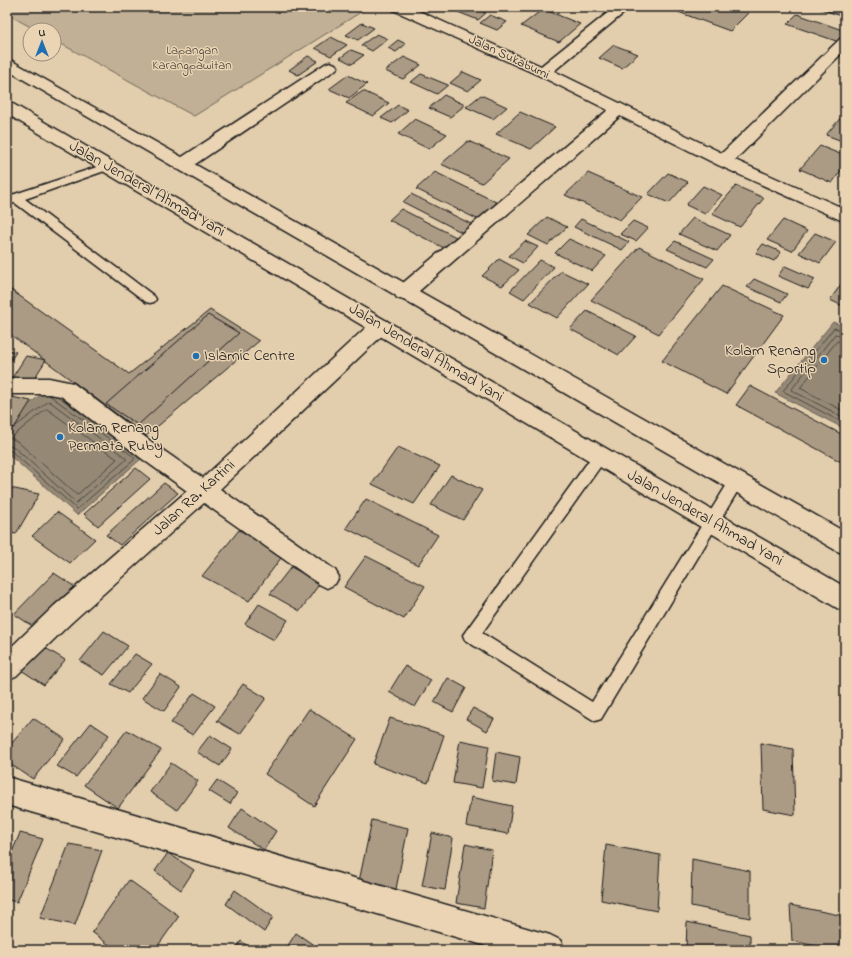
<svg xmlns="http://www.w3.org/2000/svg" width="852" height="957" viewBox="0 0 852 957" font-family="'Indie Flower',sans-serif">
  <rect width="100%" height="100%" fill="#e2cdad"/>
  <filter id="ink" filterUnits="userSpaceOnUse"><feTurbulence type="fractalNoise" baseFrequency=".025" numOctaves="2"/><feDisplacementMap in="SourceGraphic" scale="8" xChannelSelector="R" yChannelSelector="G"/><feConvolveMatrix kernelMatrix="1 2 1 2 8 2 1 2 1" color-interpolation-filters="sRGB"/></filter>
  <g filter="url(#ink)">
    <path fill="#c1b095" stroke="#6e6658" d="M 7,7 L 369,7 L 194,116 L 54,40 L 54,30 L 36,30 L 7,14 Z"/>
    <path fill="#958976" stroke="#655d52" d="M 833,322 L 845,327 L 845,429 L 775,393 Z
      M 48,389 L 142,458 L 77,515 L 7,453 L 7,422 Z"/>
    <g fill="none" stroke-linecap="round" stroke-linejoin="round">
      <path stroke="#4c4840" stroke-width="1" d="M 845,331 L 834,328 L 783,391 L 845,424
        M 845,336 L 835,334 L 791,390 L 845,418
        M 845,342 L 837,341 L 800,388 L 845,412
        M 47,409 L 117,459 L 77,495 L 18,442 L 11,438 Z
        M 7,445 L 14,447 L 76,503 L 126,460 L 126,458 L 49,401 L 16,426
        M 7,450 L 11,451 L 77,509 L 134,460 L 134,457 L 49,395"/>
    </g>
    <path fill="#ab9b85" stroke="#1c1c1c" d="M 456,7 L 470,7 L 486,13 L 478,20 L 453,10 Z
      M 672,7 L 746,7 L 752,9 L 730,31 L 670,9 Z
      M 823,7 L 845,7 L 845,16 L 844,17 L 821,9 Z
      M 543,9 L 580,24 L 559,42 L 521,26 Z
      M 797,14 L 845,31 L 845,35 L 839,42 L 787,24 Z
      M 490,15 L 507,22 L 497,30 L 480,23 Z
      M 362,23 L 374,28 L 358,40 L 346,35 Z
      M 377,34 L 388,39 L 372,51 L 361,45 Z
      M 331,37 L 347,45 L 331,56 L 315,48 Z
      M 398,40 L 406,44 L 396,52 L 388,48 Z
      M 614,45 L 638,54 L 622,68 L 599,58 Z
      M 351,50 L 364,55 L 352,64 L 340,58 Z
      M 308,56 L 318,61 L 298,75 L 289,70 Z
      M 404,57 L 421,65 L 403,79 L 385,71 Z
      M 463,72 L 481,80 L 468,91 L 450,83 Z
      M 421,74 L 448,85 L 437,94 L 411,82 Z
      M 348,75 L 367,84 L 349,98 L 329,89 Z
      M 363,91 L 389,103 L 373,116 L 346,103 Z
      M 444,95 L 465,105 L 450,117 L 429,108 Z
      M 481,95 L 507,107 L 493,119 L 466,107 Z
      M 398,105 L 408,110 L 392,123 L 381,118 Z
      M 520,112 L 555,127 L 531,149 L 496,134 Z
      M 843,115 L 845,116 L 845,142 L 826,135 Z
      M 415,119 L 447,134 L 429,149 L 398,134 Z
      M 468,141 L 509,159 L 482,183 L 441,164 Z
      M 820,146 L 845,156 L 845,165 L 832,183 L 800,169 Z
      M 435,172 L 498,203 L 479,220 L 416,189 Z
      M 588,173 L 642,197 L 620,220 L 565,195 Z
      M 668,173 L 688,182 L 669,203 L 648,194 Z
      M 703,186 L 722,195 L 705,214 L 686,205 Z
      M 736,186 L 764,198 L 740,227 L 712,214 Z
      M 411,194 L 477,227 L 469,236 L 403,202 Z
      M 401,209 L 456,237 L 444,248 L 389,220 Z
      M 547,217 L 567,227 L 548,245 L 528,235 Z
      M 693,218 L 730,235 L 717,251 L 679,234 Z
      M 581,219 L 629,242 L 622,250 L 574,227 Z
      M 783,220 L 807,231 L 792,251 L 767,240 Z
      M 633,221 L 648,228 L 636,241 L 620,234 Z
      M 815,233 L 836,242 L 820,263 L 799,253 Z
      M 569,239 L 606,256 L 592,271 L 555,253 Z
      M 525,241 L 538,247 L 523,263 L 509,256 Z
      M 675,241 L 714,259 L 707,267 L 667,249 Z
      M 763,244 L 781,252 L 774,261 L 756,253 Z
      M 639,247 L 704,279 L 659,334 L 591,300 Z
      M 499,259 L 519,270 L 502,286 L 482,276 Z
      M 540,260 L 554,267 L 524,299 L 510,291 Z
      M 785,266 L 815,279 L 808,289 L 778,276 Z
      M 561,271 L 588,284 L 557,318 L 530,303 Z
      M 754,279 L 787,294 L 781,302 L 747,287 Z
      M 844,280 L 845,281 L 845,307 L 830,300 Z
      M 722,286 L 784,315 L 726,394 L 662,361 Z
      M 7,287 L 129,374 L 210,310 L 259,341 L 146,436 L 7,332 Z
      M 587,311 L 636,336 L 619,355 L 570,329 Z
      M 208,315 L 239,333 L 138,425 L 106,404 Z
      M 7,350 L 16,352 L 7,366 Z
      M 26,356 L 46,360 L 30,385 L 10,381 Z
      M 750,386 L 845,436 L 845,464 L 736,405 Z
      M 7,396 L 31,401 L 14,428 L 7,426 Z
      M 398,447 L 440,466 L 414,504 L 372,484 Z
      M 136,468 L 150,479 L 98,526 L 84,514 Z
      M 451,475 L 482,490 L 463,520 L 431,505 Z
      M 164,483 L 178,493 L 120,545 L 106,535 Z
      M 10,488 L 39,494 L 16,534 L 7,532 L 7,493 Z
      M 366,499 L 438,535 L 418,565 L 346,528 Z
      M 57,512 L 95,539 L 70,563 L 32,536 Z
      M 239,530 L 284,554 L 249,601 L 202,576 Z
      M 366,556 L 425,586 L 404,619 L 344,587 Z
      M 291,567 L 320,583 L 300,611 L 270,594 Z
      M 54,573 L 78,589 L 40,631 L 14,614 Z
      M 259,604 L 288,620 L 274,640 L 245,624 Z
      M 104,631 L 128,646 L 104,675 L 80,661 Z
      M 36,642 L 65,660 L 44,685 L 15,666 Z
      M 135,654 L 152,664 L 128,693 L 111,684 Z
      M 405,666 L 431,680 L 415,707 L 389,692 Z
      M 160,674 L 181,687 L 164,711 L 142,698 Z
      M 448,678 L 466,688 L 453,712 L 434,702 Z
      M 243,684 L 266,698 L 240,734 L 217,721 Z
      M 194,693 L 215,706 L 193,735 L 171,723 Z
      M 473,708 L 494,719 L 487,731 L 466,719 Z
      M 309,709 L 357,739 L 314,806 L 265,774 Z
      M 33,718 L 65,739 L 33,779 L 7,762 L 7,749 Z
      M 390,718 L 444,735 L 428,783 L 373,764 Z
      M 91,723 L 109,735 L 76,777 L 57,766 Z
      M 127,730 L 161,750 L 118,808 L 84,785 Z
      M 210,735 L 232,749 L 220,766 L 197,752 Z
      M 460,740 L 489,746 L 482,788 L 453,783 Z
      M 761,743 L 793,749 L 795,815 L 763,809 Z
      M 496,752 L 520,757 L 516,785 L 492,781 Z
      M 171,763 L 198,781 L 177,810 L 150,792 Z
      M 217,780 L 237,793 L 230,804 L 209,791 Z
      M 471,797 L 512,806 L 508,834 L 466,826 Z
      M 242,808 L 276,831 L 264,850 L 229,828 Z
      M 372,820 L 408,828 L 395,894 L 358,886 Z
      M 20,833 L 43,839 L 17,902 L 7,900 L 7,864 Z
      M 432,833 L 453,838 L 445,890 L 422,886 Z
      M 69,844 L 102,850 L 75,925 L 40,918 Z
      M 465,844 L 492,850 L 484,908 L 456,903 Z
      M 606,845 L 660,855 L 657,911 L 601,900 Z
      M 168,853 L 194,870 L 181,890 L 155,871 Z
      M 692,859 L 750,871 L 750,918 L 691,906 Z
      M 129,880 L 179,916 L 155,950 L 116,950 L 92,932 Z
      M 235,890 L 273,917 L 264,932 L 226,904 Z
      M 790,905 L 844,916 L 845,950 L 836,950 L 792,941 Z
      M 687,922 L 750,935 L 750,950 L 686,950 Z
      M 296,933 L 321,950 L 285,950 Z
      M 241,941 L 253,950 L 235,950 Z"/>
    <g fill="none" stroke-linecap="round" stroke-linejoin="round">
      <defs>
        <path id="service" d="M 109,163 L 113,164 L 114,166 L 113,168 L 25,199 L 154,296 L 156,299 L 154,302 L 150,303 L 146,302 L 15,203 L 7,204 L 7,198 L 12,195 Z
          M 600,450 L 605,452 L 607,456 L 605,460 L 482,633 L 592,702 L 731,478 L 736,476 L 741,478 L 743,482 L 601,719 L 595,721 L 465,640 L 463,635 L 595,452 Z"/>
        <path id="minor" d="M 391,7 L 410,7 L 541,66 L 615,7 L 631,7 L 554,71 L 722,153 L 840,39 L 845,38 L 845,50 L 735,160 L 845,209 L 845,222 L 718,165 L 620,116 L 411,298 L 404,300 L 397,298 L 394,293 L 397,288 L 608,110 L 538,75 L 393,10 Z
          M 330,62 L 335,64 L 338,67 L 335,70 L 188,169 L 182,170 L 176,169 L 174,165 L 176,161 L 325,64 Z
          M 380,319 L 387,321 L 390,326 L 387,331 L 220,489 L 335,570 L 339,577 L 335,584 L 327,588 L 319,584 L 204,503 L 72,622 L 16,676 L 7,680 L 7,651 L 54,606 L 187,491 L 141,458 L 61,396 L 49,394 L 7,394 L 7,378 L 49,378 L 73,383 L 157,446 L 203,478 L 373,321 Z
          M 7,777 L 550,935 L 560,940 L 565,950 L 500,950 L 7,805 Z"/>
        <path id="primary" d="M 7,59 L 12,61 L 845,532 L 845,554 L 837,551 L 7,70 Z
          M 7,102 L 13,104 L 845,587 L 845,611 L 837,608 L 7,114 Z"/>
      </defs>
      <use href="#service" stroke="#1c1c1c" stroke-width="3"/>
      <use href="#minor" stroke="#1c1c1c" stroke-width="3"/>
      <use href="#primary" stroke="#1c1c1c" stroke-width="3"/>
      <use href="#service" fill="#ead4b3" fill-rule="evenodd"/>
      <use href="#minor" fill="#ead4b3" fill-rule="evenodd"/>
      <use href="#primary" fill="#ead4b3" fill-rule="evenodd"/>
    </g>
  </g>
  <g fill="#1f6fb2" stroke="#ead4b3" stroke-width="1.5">
    <circle cx="196" cy="356" r="4"/>
    <circle cx="824" cy="360" r="4"/>
    <circle cx="60" cy="437" r="4"/>
  </g>
  <g text-anchor="middle" dominant-baseline="central" stroke-width="3" stroke-linejoin="round" paint-order="stroke">
    <g font-size="13" fill="#45413a" stroke="#ead4b3">
      <text x="192" y="50">Lapangan<tspan x="192" dy="15">Karangpawitan</tspan></text>
    </g>
    <g font-size="13" fill="#1c1c1c" stroke="#ead4b3">
      <text transform="translate(509 57) rotate(25)">Jalan Sukabumi</text>
    </g>
    <g font-size="16" fill="#1c1c1c" stroke="#ead4b3">
      <text transform="translate(147 189) rotate(30)">Jalan Jenderal Ahmad Yani</text>
      <text transform="translate(426 353) rotate(31)">Jalan Jenderal Ahmad Yani</text>
      <text transform="translate(194 498) rotate(-42)">Jalan Ra. Kartini</text>
      <text transform="translate(705 518) rotate(30)">Jalan Jenderal Ahmad Yani</text>
    </g>
    <g font-size="16" fill="#1c1c1c" stroke="#ead4b3" text-anchor="start">
      <text x="816" y="351" text-anchor="end">Kolam Renang<tspan x="816" dy="18">Sportip</tspan></text>
      <text x="204" y="356">Islamic Centre</text>
      <text x="68" y="428">Kolam Renang<tspan x="68" dy="18">Permata Ruby</tspan></text>
    </g>
  </g>
  <rect width="852" height="957" fill="none" stroke="#ead4b3" stroke-width="24"/>
  <rect x="12" y="12" width="828" height="933" fill="none" stroke="#1c1c1c" stroke-width="1.5" filter="url(#ink)"/>
  <g transform="translate(42 42)"><circle r="19" fill="#ead4b3" stroke="#988a77"/>
  <path d="M0-3L7 15L0 10L-7 15Z" fill="#1f6fb2"/>
  <text y="-6" font-size="11" font-weight="bold" text-anchor="middle" fill="#1c1c1c">U</text>
  </g>
</svg>
